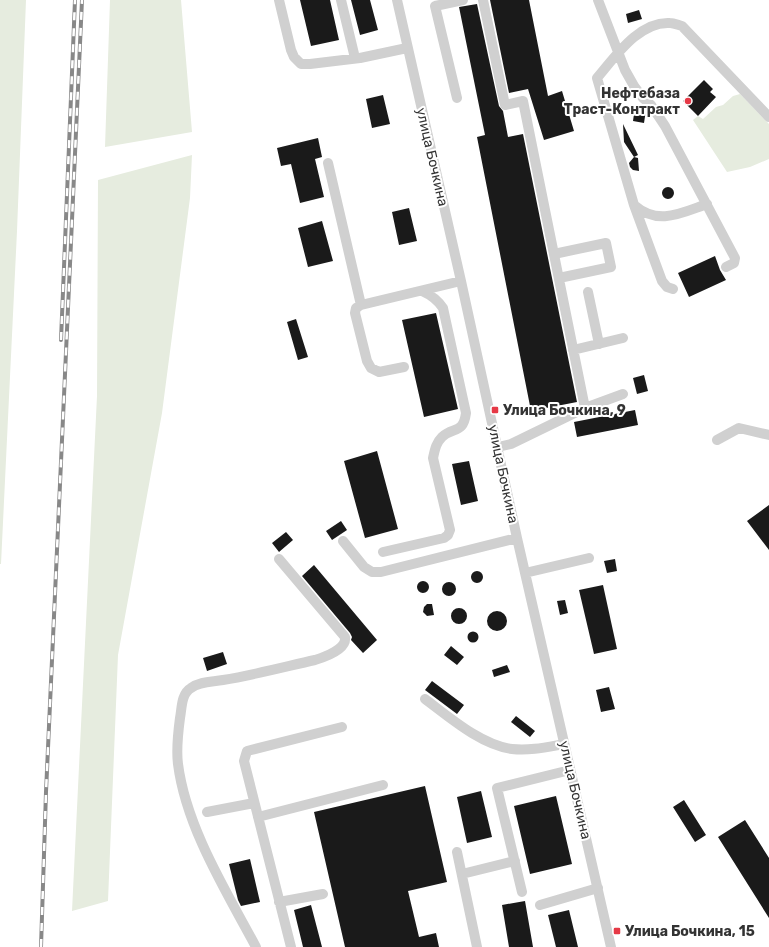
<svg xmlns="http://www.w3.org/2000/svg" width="769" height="947" viewBox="0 0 769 947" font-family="Rubik,sans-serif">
  <rect width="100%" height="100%" fill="#fff"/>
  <path fill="#e6ecdf" d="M 0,0 L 26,0 L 17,231 L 1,564 L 0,564 Z
    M 110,0 L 181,0 L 192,132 L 105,147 Z
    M 740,94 L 769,124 L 769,159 L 750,167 L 727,172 L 693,120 L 698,116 L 703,119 L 716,107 L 723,105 L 733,96 Z
    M 192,155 L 190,198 L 162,413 L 118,655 L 108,901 L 72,911 L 97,396 L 98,180 Z"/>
  <path fill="#1a1a1a" d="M 300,0 L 330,0 L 339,40 L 311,46 Z
    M 351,0 L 370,0 L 378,30 L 360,35 Z
    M 490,0 L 529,0 L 548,96 L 562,91 L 574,131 L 544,140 L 528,89 L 509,93 Z
    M 477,4 L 499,106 L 503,111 L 508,137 L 523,134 L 577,402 L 531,411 L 477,137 L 485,135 L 459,7 Z
    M 639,10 L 642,19 L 628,23 L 626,14 Z
    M 704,80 L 713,89 L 710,92 L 716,97 L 698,116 L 683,101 Z
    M 383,95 L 390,124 L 372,128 L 366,99 Z
    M 635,107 L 646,110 L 644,123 L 633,121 Z
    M 623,124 L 638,155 L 634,157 L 638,158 L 639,171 L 633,170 L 630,167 L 629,163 L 634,157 L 624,142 Z
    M 318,138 L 322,157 L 315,159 L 324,197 L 300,203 L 291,164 L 281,166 L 277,148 Z
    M662 193a6 6 0 1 1 12 0a6 6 0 1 1-12 0Z
    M 409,208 L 417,241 L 399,245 L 392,212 Z
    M 322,221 L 333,261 L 308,267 L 298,228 Z
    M 715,256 L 720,270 L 726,280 L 689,297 L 678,273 Z
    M 436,313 L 458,409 L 424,417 L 402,320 Z
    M 296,319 L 308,357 L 298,360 L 287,322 Z
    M 644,375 L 648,391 L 637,394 L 633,378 Z
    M 635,410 L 638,425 L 577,437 L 574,422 Z
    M 377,451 L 398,529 L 365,538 L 344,461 Z
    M 469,461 L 478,501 L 461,505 L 452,464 Z
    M 769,505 L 769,550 L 747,521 Z
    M 341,521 L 347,530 L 332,540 L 326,531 Z
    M 286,532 L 293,540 L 279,552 L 272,543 Z
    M 615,559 L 617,571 L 607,573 L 604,561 Z
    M 314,565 L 377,640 L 363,653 L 351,640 L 352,637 L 350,633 L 302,576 Z
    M471 577a6 6 0 1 1 12 0a6 6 0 1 1-12 0Z
    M417 587a6 6 0 1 1 12 0a6 6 0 1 1-12 0Z
    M442 589a7 7 0 1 1 14 0a7 7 0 1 1-14 0Z
    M 603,585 L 617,649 L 594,654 L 579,590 Z
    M 565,600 L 568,613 L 560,615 L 557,601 Z
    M 427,604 L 432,604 L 434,615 L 427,616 L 423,612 L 424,607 Z
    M451 616a8 8 0 1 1 16 0a8 8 0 1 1-16 0Z
    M487 621a10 10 0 1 1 20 0a10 10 0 1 1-20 0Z
    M467.5 637a5.5 5.5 0 1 1 11 0a5.5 5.5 0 1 1-11 0Z
    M 451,646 L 464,657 L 457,665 L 444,655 Z
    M 223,652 L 227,664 L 207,671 L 203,658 Z
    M 507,665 L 510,672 L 494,677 L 492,670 Z
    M 432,681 L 464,705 L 457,714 L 425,690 Z
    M 609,687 L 615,709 L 601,712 L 596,690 Z
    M 516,716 L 535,731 L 530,737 L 511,722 Z
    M 425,786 L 447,882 L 408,891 L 419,937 L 436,933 L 439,947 L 345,947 L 314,812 Z
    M 481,791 L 492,837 L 467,843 L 457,797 Z
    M 556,796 L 572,864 L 530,874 L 514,806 Z
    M 684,800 L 706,835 L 695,842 L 673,807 Z
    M 745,820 L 769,858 L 769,918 L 718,837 Z
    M 250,859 L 260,902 L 241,906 L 238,900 L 229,864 Z
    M 525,901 L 533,947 L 509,947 L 502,905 Z
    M 311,905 L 322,947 L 303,947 L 294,910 Z
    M 569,910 L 578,947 L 556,947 L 548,915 Z"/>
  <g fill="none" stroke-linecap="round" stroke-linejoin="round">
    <path stroke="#d0d0d0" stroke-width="10" d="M 279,0 L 291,50 L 294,57 L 301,64 L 310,64 L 360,58 L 407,48
      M 341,0 L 355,58
      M 397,0 L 461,281 L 517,538 L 611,947
      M 483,0 L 505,105 L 523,101 L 585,408 L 511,444 L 498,447
      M 598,0 L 625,70 L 634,86 L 643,98 L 651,105 L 665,126 L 735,258 L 734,263 L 726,267
      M 457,98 L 435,6 L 463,0
      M 328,163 L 361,305
      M 634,205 C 658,226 681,213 707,204
      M 554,254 L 606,243 L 611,267 L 559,278
      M 673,289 L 667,287 L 662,281 L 634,205 L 597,78 C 615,57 639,21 670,23 C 674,23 678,25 682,26 L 769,117
      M 588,292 L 599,344
      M 573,350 L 623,338
      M 404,367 L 379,372 L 371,368 L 367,361 L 355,313 L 356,308 L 361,305 L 461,281
      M 585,408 L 623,394
      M 717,440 L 739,428 L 769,435
      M 343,541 L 364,567 L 372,572 L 381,572 L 517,538
      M 383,552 L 444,538 L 448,535 L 450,530 L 433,458 C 435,449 436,443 442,437 C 453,426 463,435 466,413 L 443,308 C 437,299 431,295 422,291
      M 525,573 L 589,558
      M 425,699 C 449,717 481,745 512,749 C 530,751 547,747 564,744
      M 207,812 L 254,803
      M 258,817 L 383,785
      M 457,852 L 477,947
      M 462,874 L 515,861
      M 522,892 L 497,788 L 570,770
      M 279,902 L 323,894
      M 540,905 L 598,888
      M 256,947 C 226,891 186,827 178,764 C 176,749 178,733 180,718 C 182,708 181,694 191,688 C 200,681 212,682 223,680 C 254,675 284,667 315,660 C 325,657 347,649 345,637 L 279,559
      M 291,947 L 244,761 L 247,751 L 342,727"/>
    <defs>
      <path id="rail" d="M 61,340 L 75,0
        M 41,947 L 46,792 L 82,0"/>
    </defs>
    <use href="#rail" stroke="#888" stroke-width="4"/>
    <use href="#rail" stroke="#fff" stroke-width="2.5" stroke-dasharray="8" stroke-linecap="butt"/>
  </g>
  <g fill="#e63946" stroke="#fff" stroke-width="1.5">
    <circle cx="688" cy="101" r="4"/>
    <rect x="491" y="406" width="8" height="8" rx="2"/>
    <rect x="613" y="927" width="8" height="8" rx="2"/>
  </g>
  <g text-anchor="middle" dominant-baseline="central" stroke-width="4" stroke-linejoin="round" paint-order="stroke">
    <g font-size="14" font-weight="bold" fill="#333" stroke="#fff" text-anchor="start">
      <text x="680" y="93" text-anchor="end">Нефтебаза<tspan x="680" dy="16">Траст-Контракт</tspan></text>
      <text x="503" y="410">Улица Бочкина, 9</text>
      <text x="625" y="931">Улица Бочкина, 15</text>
    </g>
    <g font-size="14" fill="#333" stroke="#fff">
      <text transform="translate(432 157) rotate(77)">улица Бочкина</text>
      <text transform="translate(503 474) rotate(78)">улица Бочкина</text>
      <text transform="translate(575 790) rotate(77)">улица Бочкина</text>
    </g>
  </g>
</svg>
